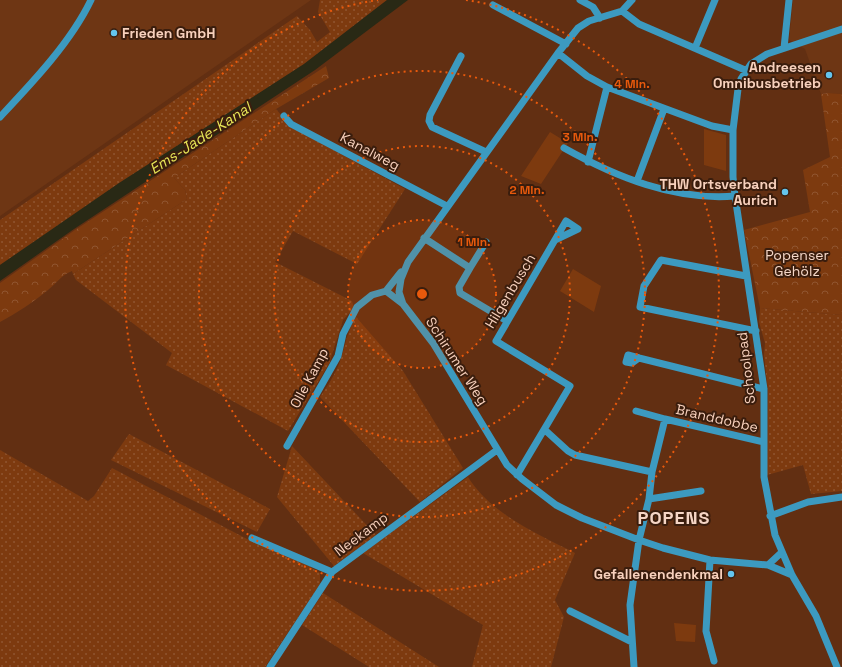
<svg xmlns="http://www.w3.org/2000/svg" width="842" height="667" viewBox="0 0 842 667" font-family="'Space Grotesk',sans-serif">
  <defs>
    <pattern id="grass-dots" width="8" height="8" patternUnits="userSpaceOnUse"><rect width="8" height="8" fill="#7d3a0f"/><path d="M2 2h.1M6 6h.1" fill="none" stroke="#905530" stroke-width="1.8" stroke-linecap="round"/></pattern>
    <pattern id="forest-crowns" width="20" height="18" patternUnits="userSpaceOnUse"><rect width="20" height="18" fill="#7d3a0f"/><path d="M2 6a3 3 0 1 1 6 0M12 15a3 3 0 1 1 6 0" fill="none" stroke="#905530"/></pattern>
  </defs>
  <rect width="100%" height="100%" fill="#622f12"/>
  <path fill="#6e3614" d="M 0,0 L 311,0 L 0,216 Z
    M 793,0 L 842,0 L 842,94 L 828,93 L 821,94 L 805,49 L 789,40 Z"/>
  <path fill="url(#grass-dots)" d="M 320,0 L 387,0 L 304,64 L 0,265 L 0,220 L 297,16 L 310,30 L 317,42 L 330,32 L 318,12 Z
    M 276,109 L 291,127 L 405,189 L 357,264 L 293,231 L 275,262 L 352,301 L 354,308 L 343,320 L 329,364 L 288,431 L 166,365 L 172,353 L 76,280 L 73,274 L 187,199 L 185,190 L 174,178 Z
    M 760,308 L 842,315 L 842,491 L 811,494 L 803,465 L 767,475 L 768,391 L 764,355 L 765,343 L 759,322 Z
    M 356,317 L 403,371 L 463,468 L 420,502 L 320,397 C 329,384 338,370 342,355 C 346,341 348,330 356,317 Z
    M 129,434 L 270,509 L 257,532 L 111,460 Z
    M 292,446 L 376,535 L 334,566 L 277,497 Z
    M 0,450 L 88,501 L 94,496 L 112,468 L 247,539 L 307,565 L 320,573 L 320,584 L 265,667 L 0,667 Z
    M 468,477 C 491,514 537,534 575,553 L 555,600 L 564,617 L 551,667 L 472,667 L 483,625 L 363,553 Z
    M 323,593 L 439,667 L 369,667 L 302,625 Z"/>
  <path fill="url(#forest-crowns)" d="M 326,66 L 329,78 L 276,109 L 174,178 L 185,190 L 187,199 L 73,274 L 72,271 C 61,275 57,283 48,290 C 32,303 17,313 0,322 L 0,283 L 75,230 Z
    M 828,93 L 842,94 L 842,315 L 760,308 L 744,230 L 810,212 L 803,170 L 830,157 L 821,94 Z"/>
  <path fill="#7d3a0f" d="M 704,129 L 726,135 L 726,171 L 704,165 Z
    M 550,132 L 568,143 L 541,184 L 521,176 Z
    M 573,269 L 601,286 L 594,312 L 560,291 Z
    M 674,623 L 696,625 L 695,642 L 676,641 Z"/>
  <path fill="#292915" d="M 387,0 L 408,0 L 315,70 L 74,229 L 0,281 L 0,265 L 119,183 L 304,64 Z"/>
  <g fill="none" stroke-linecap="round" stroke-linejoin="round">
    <path stroke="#3c9ac0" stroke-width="7" d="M 580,0 L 593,7 L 600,18
      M 632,0 L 622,11 L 589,21 L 578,28 L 558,53 L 408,262 L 401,279 L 399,292 L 403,304 L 433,343 L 507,465 L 522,479 L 556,505 L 582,518 L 639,540 L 663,548 L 710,560 L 768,565 L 782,552
      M 493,5 L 566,44
      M 622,11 L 639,24 L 745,70
      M 695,48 L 715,0
      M 784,48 L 789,0
      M 558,53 L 587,76 L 607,87 L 712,126 L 733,130
      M 461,56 L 430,115 L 429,121 L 432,127 L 486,152
      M 284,116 L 291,124 L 447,206
      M 0,117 C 32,83 71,42 91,0
      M 564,148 C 616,177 675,201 735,196
      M 588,162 L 607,87
      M 637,181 L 664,109
      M 424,238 L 470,268 L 459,287 L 460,293 L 507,321
      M 470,268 L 486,242
      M 746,276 L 661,260 L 644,286 L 640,307 L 756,331
      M 386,291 L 403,304
      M 639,358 L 632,363 L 626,362 L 628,355 L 639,358 L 764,389
      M 636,411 L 665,419
      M 545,430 L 568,451 L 575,455 L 652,472
      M 287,446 L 338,356 L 343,334 L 357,307 L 372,295 L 386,291 L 401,272
      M 517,475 L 570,386 L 496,341 L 566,221 L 578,229 L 555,240
      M 649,499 L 701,491
      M 770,516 L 808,502 L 842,497
      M 252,538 L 332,572
      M 710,560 L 706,631 L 714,661
      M 768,565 L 792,575
      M 570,611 L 632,642
      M 270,667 L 332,572 L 497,450
      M 634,667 L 630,605 L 639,540 L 649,499 L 652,472 L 665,419 L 764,442
      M 837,667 L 816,616 L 792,575 L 775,535 L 764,477 L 764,389 L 735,196 L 733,177 L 733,130 L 738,89 L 741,79 L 751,64 L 767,54 L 842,29"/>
  </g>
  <circle cx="422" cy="294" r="74" fill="#e8590c" fill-opacity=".12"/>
  <g fill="none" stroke="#e8590c" stroke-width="2" stroke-dasharray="2 4">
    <circle cx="422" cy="294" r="74"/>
    <circle cx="422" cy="294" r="148"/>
    <circle cx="422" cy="294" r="223"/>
    <path d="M466 0A297 297 0 1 1 378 0"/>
  </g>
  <g fill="#64c5ee" stroke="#3a1d0d" stroke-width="1.5">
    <circle cx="114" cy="33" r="4"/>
    <circle cx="829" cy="75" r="4"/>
    <circle cx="785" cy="192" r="4"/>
    <circle cx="731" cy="574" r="4"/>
  </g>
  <g text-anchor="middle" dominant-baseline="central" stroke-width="4" stroke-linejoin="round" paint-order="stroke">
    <g font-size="14" font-weight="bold" fill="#f7d0bc" stroke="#3a1d0d" text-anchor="end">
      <text x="122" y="33" text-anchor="start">Frieden GmbH</text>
      <text x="821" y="67">Andreesen<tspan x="821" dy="16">Omnibusbetrieb</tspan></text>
      <text x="777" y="184">THW Ortsverband<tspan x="777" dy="16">Aurich</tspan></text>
      <text x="723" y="574">Gefallenendenkmal</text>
    </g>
    <g font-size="14" fill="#f7d0bc" stroke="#3a1d0d">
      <text transform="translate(370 151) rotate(28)">Kanalweg</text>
      <text transform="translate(510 291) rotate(-59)">Hilgenbusch</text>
      <text transform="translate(457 361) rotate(57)">Schirumer Weg</text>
      <text transform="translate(746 368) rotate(-97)">Schoolpad</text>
      <text transform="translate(309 378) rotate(-62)">Olle Kamp</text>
      <text transform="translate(717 418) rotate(13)">Branddobbe</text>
      <text transform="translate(361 534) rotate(-37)">Neekamp</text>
    </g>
    <g font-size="14" fill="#f5d7c7" stroke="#3a1d0d">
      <text x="797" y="255">Popenser<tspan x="797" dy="16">Gehölz</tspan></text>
    </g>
    <g font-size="15" font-style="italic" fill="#e7e557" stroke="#3a1d0d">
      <text transform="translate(200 138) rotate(-33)">Ems-Jade-Kanal</text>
    </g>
    <g font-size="18" font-weight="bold" letter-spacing="1" fill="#f5d5c5" stroke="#3a1d0d">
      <text x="674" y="517">POPENS</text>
    </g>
  </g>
  <circle cx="422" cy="294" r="6" fill="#e8590c" stroke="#3a1d0d" stroke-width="2"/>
  <g font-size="12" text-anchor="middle" font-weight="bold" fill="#e8590c" stroke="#3a1d0d" stroke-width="4" stroke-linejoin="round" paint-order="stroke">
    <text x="632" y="88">4 Min.</text>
    <text x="580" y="141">3 Min.</text>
    <text x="527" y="194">2 Min.</text>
    <text x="474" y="246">1 Min.</text>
  </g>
</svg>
